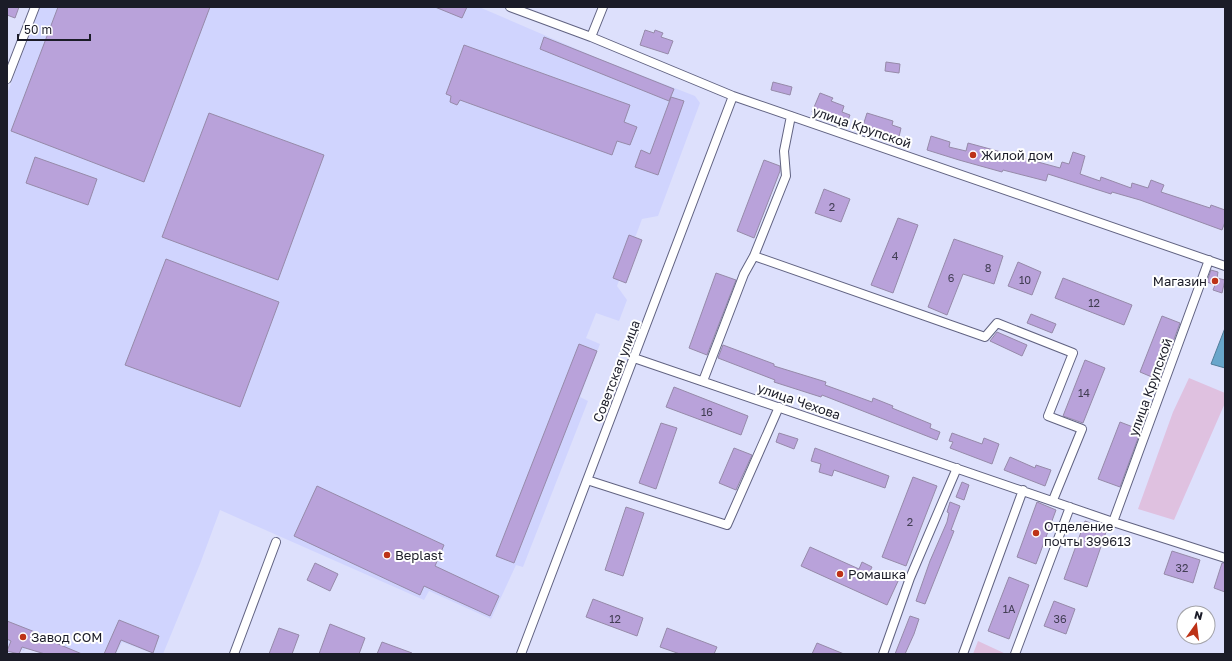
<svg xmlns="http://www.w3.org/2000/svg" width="1232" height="661" viewBox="0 0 1232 661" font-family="'Golos Text',sans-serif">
  <rect width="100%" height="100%" fill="#dde0fc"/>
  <path fill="#d0d4fe" d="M 40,7 L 479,7 L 600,59 L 695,96 L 700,103 L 658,216 L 642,219 L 617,286 L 627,300 L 619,321 L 596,313 L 586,338 L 600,344 L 580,397 L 588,401 L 523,567 L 516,565 L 491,619 L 429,591 L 424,600 L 220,510 L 200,564 L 163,654 L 154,654 L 122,642 L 116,654 L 41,654 L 26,647 L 24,651 L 13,647 L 10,654 L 7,653 L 7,94 Z"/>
  <path fill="#dfc1e0" d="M 1189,378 L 1225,393 L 1225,403 L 1174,520 L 1138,509 L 1173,412 Z
    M 978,641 L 1006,654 L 973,654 Z"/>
  <path fill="#69a6cb" stroke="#527d9a" d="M 1225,328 L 1225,368 L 1211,364 Z"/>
  <path fill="#b9a2da" stroke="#968aa9" d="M 7,7 L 19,7 L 15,18 L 7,15 Z
    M 58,7 L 210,7 L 144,182 L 11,131 Z
    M 435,7 L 467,7 L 462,18 Z
    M 645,30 L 654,33 L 655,30 L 663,33 L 661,37 L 673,41 L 668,54 L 640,45 Z
    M 544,37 L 674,89 L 669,101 L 540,49 Z
    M 464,45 L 630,105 L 624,122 L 637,127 L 630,145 L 617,141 L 612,155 L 460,100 L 457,105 L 450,102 L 451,96 L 446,94 Z
    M 886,62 L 900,64 L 899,73 L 885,71 Z
    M 773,82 L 792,87 L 790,95 L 771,90 Z
    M 820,93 L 833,98 L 831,101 L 844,106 L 842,112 L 850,115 L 846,126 L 812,112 Z
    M 671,97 L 684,101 L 658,175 L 635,167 L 641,150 L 650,154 Z
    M 209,113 L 324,155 L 278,280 L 162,237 Z
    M 867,113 L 893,121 L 892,125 L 901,128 L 898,141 L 861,132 Z
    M 931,136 L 950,142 L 949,147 L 966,151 L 968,143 L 1060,168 L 1062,162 L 1069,164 L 1073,152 L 1085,156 L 1080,174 L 1100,181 L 1101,177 L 1131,188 L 1132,183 L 1148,188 L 1151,180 L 1164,185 L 1161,192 L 1210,208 L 1211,205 L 1225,210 L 1225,222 L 1222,230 L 1140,200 L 1112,192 L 1111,194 L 1048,174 L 1046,181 L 1003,170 L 1002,172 L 959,160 L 927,150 Z
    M 35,157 L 97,179 L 88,205 L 26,183 Z
    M 764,160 L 780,166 L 780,171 L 754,238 L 737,231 Z
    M 824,189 L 850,199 L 841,222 L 815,213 Z
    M 898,218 L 918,225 L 893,293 L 871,285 Z
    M 629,235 L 642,240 L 626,283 L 613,278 Z
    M 954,239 L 1003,256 L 994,284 L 963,274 L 947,315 L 928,307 Z
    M 166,259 L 279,302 L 240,407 L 125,365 Z
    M 1018,262 L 1041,272 L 1032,295 L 1008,286 Z
    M 1211,270 L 1218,272 L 1217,278 L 1225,280 L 1222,293 L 1213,290 L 1215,285 L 1207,282 Z
    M 716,273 L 736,280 L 707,355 L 689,348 Z
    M 1063,278 L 1132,305 L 1124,325 L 1055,298 Z
    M 1031,314 L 1056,324 L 1052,333 L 1027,323 Z
    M 1162,316 L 1180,323 L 1159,380 L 1140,372 Z
    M 997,332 L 1027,345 L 1022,356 L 990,341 Z
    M 579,344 L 597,351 L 514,563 L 496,556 Z
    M 723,345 L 774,364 L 774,366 L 826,382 L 825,385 L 872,402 L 873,398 L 893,406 L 892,408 L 931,424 L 930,428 L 940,432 L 937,440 L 822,395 L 821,397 L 774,382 L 775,380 L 718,358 Z
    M 1085,360 L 1105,368 L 1083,423 L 1063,416 Z
    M 674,387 L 748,416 L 741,435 L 666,407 Z
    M 1120,422 L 1141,430 L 1120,487 L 1098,479 Z
    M 661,423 L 677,428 L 656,489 L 639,483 Z
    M 779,433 L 798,439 L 794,449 L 776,442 Z
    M 952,433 L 982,444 L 984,438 L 999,444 L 992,464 L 950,448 L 953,442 L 949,441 Z
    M 734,448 L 752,455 L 736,490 L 719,483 Z
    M 815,448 L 889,476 L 885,488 L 834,470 L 832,476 L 819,472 L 821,464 L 811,461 Z
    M 1010,457 L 1035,468 L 1036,465 L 1051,470 L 1045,486 L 1004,470 Z
    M 913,477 L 937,486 L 906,566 L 882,557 Z
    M 962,482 L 969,485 L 964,500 L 956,497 Z
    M 317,486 L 444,545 L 435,566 L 499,596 L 490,616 L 424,586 L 420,595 L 294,536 Z
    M 950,502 L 960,506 L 951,530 L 954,531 L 925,604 L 916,601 L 930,561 L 947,522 L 949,513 L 947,512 Z
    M 1037,502 L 1056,510 L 1036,564 L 1017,557 Z
    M 626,507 L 644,513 L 623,576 L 605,570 Z
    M 1085,521 L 1107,529 L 1087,587 L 1064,579 Z
    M 810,547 L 859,569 L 862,562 L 872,567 L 869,573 L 888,581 L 891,575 L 899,579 L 887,605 L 801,566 Z
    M 1172,551 L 1200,560 L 1193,583 L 1164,574 Z
    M 315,563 L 338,574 L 330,591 L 307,580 Z
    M 1222,563 L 1225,563 L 1225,592 L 1214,588 Z
    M 1009,577 L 1029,585 L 1009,639 L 988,631 Z
    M 593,599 L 643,618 L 637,636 L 586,617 Z
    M 1054,601 L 1075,609 L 1066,634 L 1044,626 Z
    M 910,616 L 919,619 L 914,634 L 905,654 L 895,654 Z
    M 119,620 L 159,636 L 153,653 L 121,640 L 115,654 L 104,654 Z
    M 7,621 L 40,634 L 39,636 L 82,654 L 45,654 L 22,647 L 19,654 L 7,651 L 11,641 L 7,639 Z
    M 330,624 L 365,638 L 359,654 L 319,654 Z
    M 279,628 L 299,635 L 292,654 L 269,654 Z
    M 667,628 L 717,647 L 714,654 L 680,654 L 660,647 Z
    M 382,642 L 412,653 L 411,654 L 377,654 Z
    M 817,643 L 844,654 L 812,654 Z"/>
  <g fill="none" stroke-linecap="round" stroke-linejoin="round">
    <defs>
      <path id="minor" d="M 510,7 L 591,37 L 733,96 L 1225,266
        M 591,37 L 603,7
        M 7,79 L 35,7
        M 754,256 L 985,337 L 997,323 L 1073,353 L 1048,416 L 1082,429 L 1053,500
        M 634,358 L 1113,522 L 1225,558
        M 703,381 L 744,274 L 754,256 L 786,176 L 784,151 L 791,116
        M 587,480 L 727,525 L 779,407
        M 1113,522 L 1209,260
        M 234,654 L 276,542
        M 521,654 L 733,96
        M 883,654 L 910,578 L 957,468
        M 963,654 L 1023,490
        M 1015,654 L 1070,507"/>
    </defs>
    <use href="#minor" stroke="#616382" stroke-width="10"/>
    <use href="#minor" stroke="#fff" stroke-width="8"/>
  </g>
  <g fill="#bd3217" stroke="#fff" stroke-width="1.5">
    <circle cx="973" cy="155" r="4"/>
    <circle cx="1215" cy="281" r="4"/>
    <circle cx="1036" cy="533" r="4"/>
    <circle cx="387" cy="555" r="4"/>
    <circle cx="840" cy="574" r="4"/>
    <circle cx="23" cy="637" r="4"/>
  </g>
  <g text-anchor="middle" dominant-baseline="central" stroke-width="4" stroke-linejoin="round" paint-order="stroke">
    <g font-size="11" fill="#423e54">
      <text x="832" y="206">2</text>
      <text x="895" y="255">4</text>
      <text x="988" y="267">8</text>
      <text x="951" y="277">6</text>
      <text x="1025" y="279">10</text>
      <text x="1094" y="302">12</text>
      <text x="1084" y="392">14</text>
      <text x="707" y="411">16</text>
      <text x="910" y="521">2</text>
      <text x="1182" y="567">32</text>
      <text x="1009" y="608">1А</text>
      <text x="615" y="618">12</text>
      <text x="1060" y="618">36</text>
    </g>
    <g font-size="13" fill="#1b1c28" stroke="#fff">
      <text transform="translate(862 127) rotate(19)">улица Крупской</text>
      <text transform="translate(616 371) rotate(-69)">Советская улица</text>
      <text transform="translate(1150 387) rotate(-70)">улица Крупской</text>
      <text transform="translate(799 401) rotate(19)">улица Чехова</text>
    </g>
    <g font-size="13" fill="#1b1c28" stroke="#fff" text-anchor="start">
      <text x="981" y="155">Жилой дом</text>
      <text x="1207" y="281" text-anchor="end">Магазин</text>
      <text x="1044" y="526">Отделение<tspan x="1044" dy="15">почты 399613</tspan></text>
      <text x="395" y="555">Beplast</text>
      <text x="848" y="574">Ромашка</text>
      <text x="31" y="637">Завод СОМ</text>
    </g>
  </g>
  <rect width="1232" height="661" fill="none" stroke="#1b1c28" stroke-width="16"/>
  <g transform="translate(1196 625) rotate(14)"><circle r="19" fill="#ffffff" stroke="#a4a4a9"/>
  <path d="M0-3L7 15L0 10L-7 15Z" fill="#bd3217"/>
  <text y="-6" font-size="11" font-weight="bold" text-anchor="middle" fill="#1b1c28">N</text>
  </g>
  <path d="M18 34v6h72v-6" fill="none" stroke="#1b1c28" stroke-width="2"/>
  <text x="24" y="34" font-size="12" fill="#1b1c28" stroke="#ffffff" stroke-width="3" paint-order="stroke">50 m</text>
</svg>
